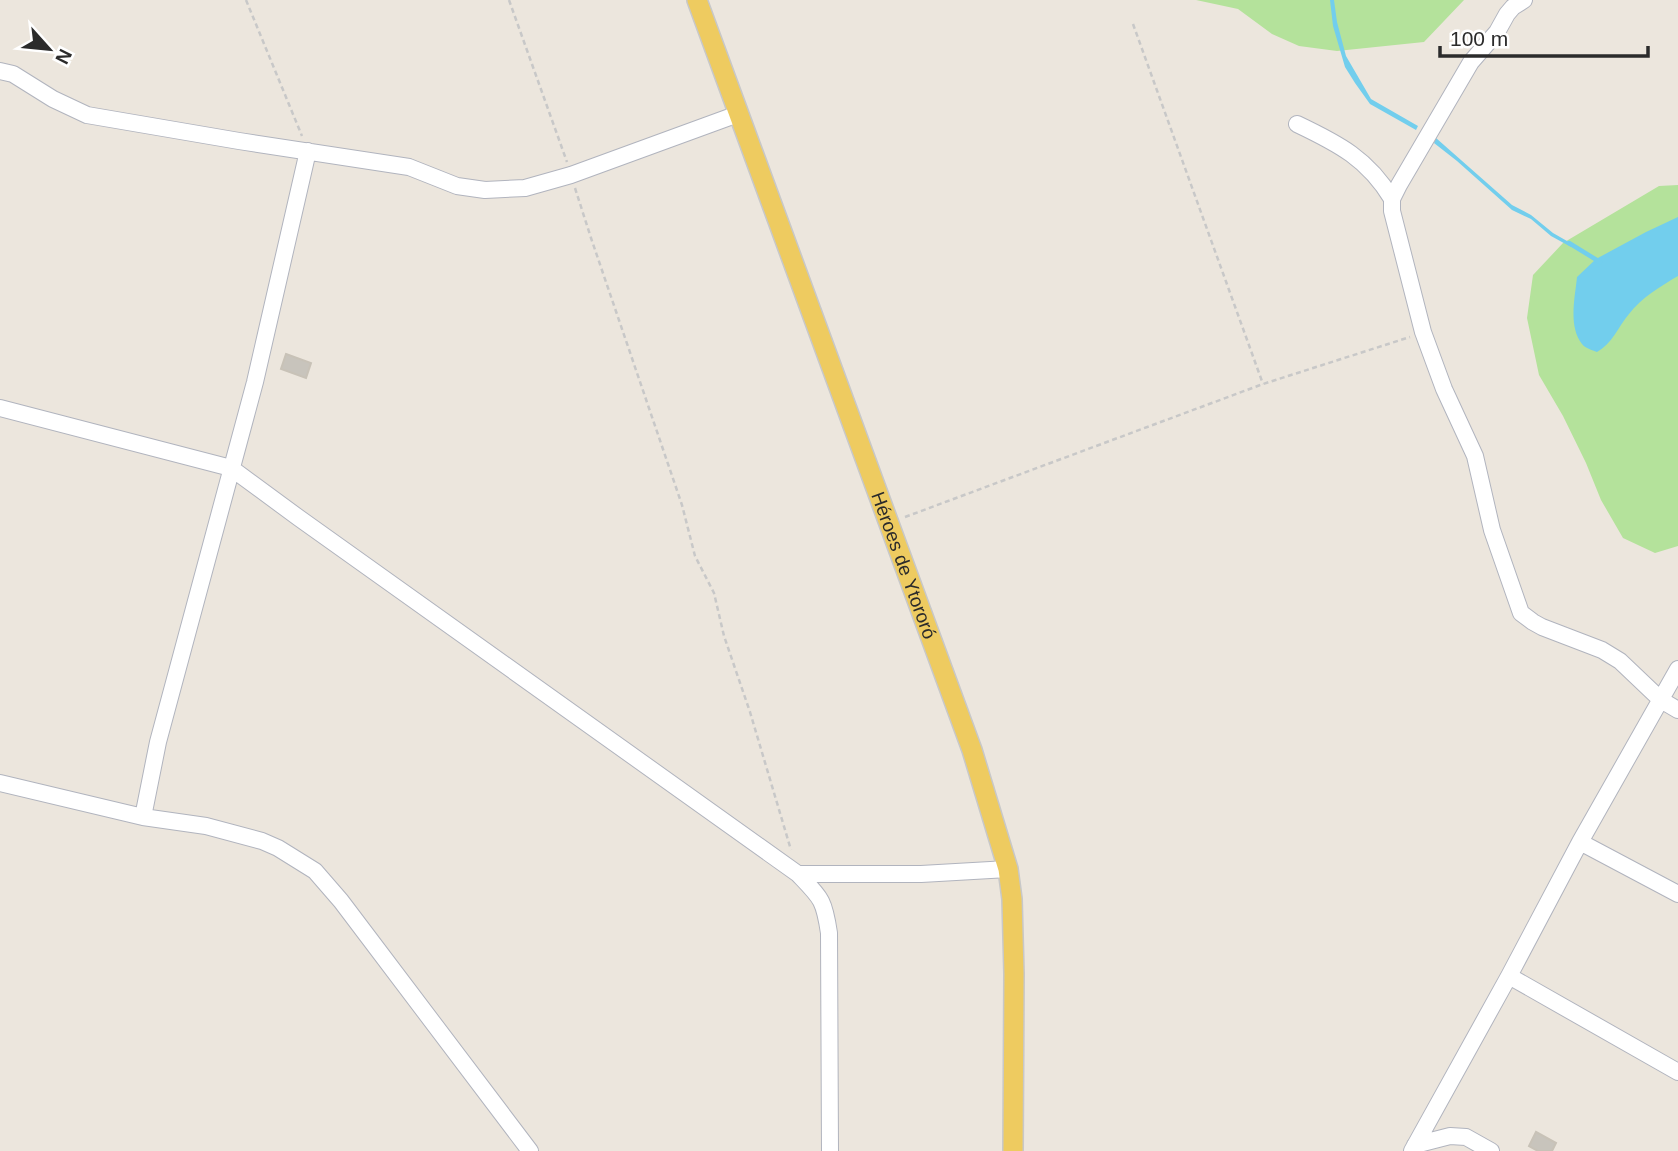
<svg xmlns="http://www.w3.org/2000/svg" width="1678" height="1151" viewBox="0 0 1678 1151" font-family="Helvetica,sans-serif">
  <rect width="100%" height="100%" fill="#ece6dd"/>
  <path fill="#b4e29b" d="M 1196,0 L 1464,0 L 1424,42 L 1337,51 L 1299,46 L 1272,34 L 1238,9 Z
    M 1678,185 L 1678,546 L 1655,553 L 1623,538 L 1601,500 L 1586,463 L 1563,416 L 1539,375 L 1527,318 L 1533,275 L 1563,243 L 1659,186 Z"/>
  <path fill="#72ceed" d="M 1330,0 L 1334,0 L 1337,22 L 1346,56 L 1371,99 L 1418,126 L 1416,130 L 1370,104 L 1355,83 L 1345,67 L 1333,26 Z
    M 1436,138 L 1512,205 L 1531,215 L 1553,233 L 1574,245 L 1571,247 L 1551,236 L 1531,219 L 1512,210 L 1457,161 L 1434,143 Z
    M 1678,217 L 1678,276 C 1661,286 1641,298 1629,314 C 1618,327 1612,344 1597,352 C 1592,350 1585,348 1582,344 C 1568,326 1575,298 1577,277 L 1596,259 L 1646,232 Z"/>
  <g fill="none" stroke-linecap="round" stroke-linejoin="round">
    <path stroke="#72ceed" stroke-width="4.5" d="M 1569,243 L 1600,262"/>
  </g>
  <path fill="#c8c4bc" stroke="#c8c2b7" stroke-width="2" d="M 286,354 L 311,363 L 306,378 L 281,369 Z
    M 1536,1132 L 1556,1143 L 1552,1151 L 1538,1151 L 1529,1146 Z"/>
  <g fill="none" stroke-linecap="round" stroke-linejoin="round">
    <defs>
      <path id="minor" d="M 1524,0 L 1513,7 L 1507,14 L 1497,32 L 1471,62 L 1399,185 L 1392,199 L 1392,211 L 1423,332 L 1444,389 L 1475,456 L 1492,530 L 1521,613 L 1533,622 L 1542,627 L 1602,650 L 1620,661 L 1661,700 L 1678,710
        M 0,71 L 13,74 L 53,99 L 87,115 L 239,141 L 409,167 L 457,186 L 485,190 L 525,188 L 571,175 L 738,114
        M 1297,124 C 1339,144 1368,159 1392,199
        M 0,408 L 231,468 L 299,518 L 798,874 C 821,898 824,899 829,933 L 830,1151
        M 0,783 L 143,817 L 206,826 L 262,841 L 278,848 L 315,871 L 341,901 L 530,1151
        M 143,817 L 158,742 L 255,382 L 308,151
        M 1580,842 L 1678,894
        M 798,874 L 921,874 L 1008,869
        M 1509,976 L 1678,1072
        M 1415,1145 L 1450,1136 L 1466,1137 L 1491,1151
        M 1412,1151 L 1509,976 L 1580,842 L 1678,669"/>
      <g id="major">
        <path id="s1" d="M 697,0 L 972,750 L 1008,869 L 1012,899 L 1014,974 L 1013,1151"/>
      </g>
    </defs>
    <use href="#minor" stroke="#b1b4be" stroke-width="18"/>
    <use href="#major" stroke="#c8c8c8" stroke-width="22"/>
    <path stroke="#c8c8c8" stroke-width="2.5" stroke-dasharray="5 3.5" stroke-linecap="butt" d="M 246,0 L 302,136
      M 509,0 L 567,162
      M 1133,24 L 1263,384
      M 575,188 L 591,238 L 682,505 L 695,556 L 714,593 L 724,636 L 750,712 L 791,850
      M 905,517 L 1263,384 L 1410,337"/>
    <use href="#minor" stroke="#fff" stroke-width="16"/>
    <use href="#major" stroke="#eecb60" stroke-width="19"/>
  </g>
  <g text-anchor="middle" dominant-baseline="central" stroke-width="5" stroke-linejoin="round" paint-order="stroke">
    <g font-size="19" fill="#2b2b2b" stroke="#fff">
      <text stroke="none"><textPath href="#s1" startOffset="602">Héroes de Ytororó</textPath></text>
    </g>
  </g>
  <g transform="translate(49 49) rotate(117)" stroke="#ffffff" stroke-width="5" paint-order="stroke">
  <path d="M0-5L12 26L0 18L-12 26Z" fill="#2b2b2b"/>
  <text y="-10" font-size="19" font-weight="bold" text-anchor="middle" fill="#2b2b2b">N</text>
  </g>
  <path d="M1440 46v10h208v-10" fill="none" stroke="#2b2b2b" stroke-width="3.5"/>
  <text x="1450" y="46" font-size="21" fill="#2b2b2b" stroke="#ffffff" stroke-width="5" paint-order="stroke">100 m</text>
</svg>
